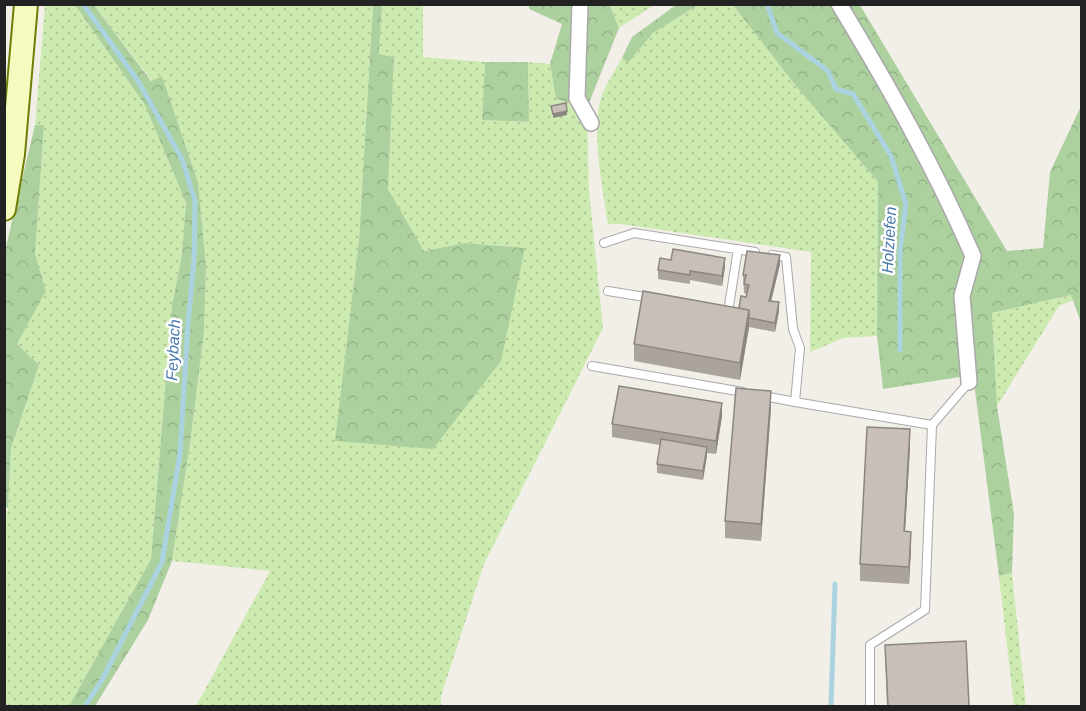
<svg xmlns="http://www.w3.org/2000/svg" width="1086" height="711" viewBox="0 0 1086 711" font-family="Arial,sans-serif">
  <defs>
    <pattern id="grass-dots" width="8" height="8" patternUnits="userSpaceOnUse" patternTransform="scale(1.5)"><rect width="8" height="8" fill="#cdebb0"/><path d="M2 2h.1M6 6h.1" fill="none" stroke="#b0c997" stroke-width="1.8" stroke-linecap="round"/></pattern>
    <pattern id="forest-crowns" width="20" height="18" patternUnits="userSpaceOnUse" patternTransform="scale(1.5)"><rect width="20" height="18" fill="#add19e"/><path d="M2 6a3 3 0 1 1 6 0M12 15a3 3 0 1 1 6 0" fill="none" stroke="#95b388"/></pattern>
  </defs>
  <rect width="100%" height="100%" fill="#f2efe9"/>
  <path fill="url(#grass-dots)" d="M 610,4 L 654,5 L 619,28 Z
    M 45,5 L 75,5 L 145,105 L 186,203 L 182,254 L 172,306 L 151,559 L 69,706 L 5,706 L 4,522 L 8,508 L 11,448 L 39,365 L 17,344 L 46,291 L 35,254 L 44,125 L 35,125 Z
    M 94,5 L 373,5 L 359,240 L 336,441 L 514,296 L 524,248 L 465,243 L 424,251 L 388,189 L 394,57 L 379,54 L 382,6 L 375,5 L 423,5 L 423,57 L 485,62 L 482,120 L 529,122 L 528,62 L 550,64 L 556,99 L 587,108 L 589,190 L 603,328 L 484,564 L 441,696 L 441,706 L 196,706 L 270,571 L 172,561 L 190,444 L 204,332 L 206,265 L 198,182 L 162,76 L 152,81 Z
    M 698,5 L 733,5 L 796,86 L 878,182 L 877,336 L 843,338 L 810,352 L 811,252 L 621,224 L 608,224 C 603,192 590,125 602,95 C 607,83 615,70 622,58 L 628,63 L 653,33 Z
    M 1071,295 L 1074,300 L 1059,306 L 997,406 L 992,313 Z
    M 1012,573 L 1026,706 L 1014,706 L 999,576 Z"/>
  <path fill="url(#forest-crowns)" d="M 94,5 L 151,81 L 162,76 L 198,182 L 206,265 L 204,332 L 190,444 L 172,561 L 148,620 L 95,706 L 69,706 L 151,559 L 172,306 L 182,254 L 186,203 L 145,105 L 75,5 Z
    M 373,5 L 382,6 L 379,54 L 394,57 L 388,189 L 424,251 L 465,243 L 525,248 L 501,361 L 433,449 L 335,441 L 359,240 Z
    M 529,5 L 610,5 L 619,28 L 587,108 L 556,99 L 550,64 L 562,24 L 529,9 Z
    M 676,5 L 698,5 L 653,33 L 628,63 L 622,58 L 632,37 Z
    M 733,5 L 860,5 L 1007,251 L 1043,248 L 1050,172 L 1081,106 L 1081,323 L 1071,295 L 992,313 L 997,406 L 1014,514 L 1012,573 L 999,576 L 972,367 L 960,377 L 883,389 L 877,336 L 878,182 L 796,86 Z
    M 485,62 L 528,62 L 529,122 L 482,120 Z
    M 35,125 L 44,125 L 35,254 L 46,291 L 17,344 L 39,365 L 11,448 L 8,508 L 5,507 L 5,251 Z"/>
  <g fill="none" stroke-linecap="round" stroke-linejoin="round">
    <path stroke="#aad3df" stroke-width="5" d="M 83,4 L 138,81 L 182,159 L 195,201 L 194,260 L 188,323 L 180,454 L 162,562 L 102,680 L 85,706
      M 767,4 L 777,33 L 828,71 L 836,89 L 853,94 L 891,156 L 906,204 L 900,251 L 900,350
      M 831,706 L 835,584"/>
    <defs>
      <path id="service" d="M 604,243 L 634,233 L 755,252
        M 608,291 L 651,298
        M 725,311 L 728,312 L 738,249
        M 592,366 L 743,392
        M 764,396 L 795,402 L 800,348 L 793,329 L 786,257 L 772,255
        M 795,402 L 932,425 L 925,610 L 870,645 L 870,706
        M 932,425 L 969,382"/>
      <path id="minor" d="M 580,4 L 577,98 L 591,123
        M 839,4 C 889,87 935,168 973,256 L 962,296 L 969,382"/>
      <path id="secondary" d="M 4,209 L 13,154 L 26,4"/>
    </defs>
    <use href="#service" stroke="#a9a9a9" stroke-width="10"/>
    <use href="#minor" stroke="#a9a9a9" stroke-width="18"/>
    <use href="#secondary" stroke="#707d05" stroke-width="26"/>
    <use href="#service" stroke="#fff" stroke-width="8"/>
    <use href="#minor" stroke="#fff" stroke-width="15"/>
    <use href="#secondary" stroke="#f7fabf" stroke-width="22"/>
  </g>
  <path fill="#aba49e" d="M 780,264 L 771,301 L 779,311 L 775,332 L 749,327 L 740,380 L 634,361 L 634,344 L 739,308 L 746,297 L 747,294 L 744,293 L 743,275 Z
    M 725,267 L 722,286 L 690,280 L 690,284 L 658,279 L 658,270 Z
    M 771,408 L 761,541 L 725,538 L 725,521 Z
    M 722,416 L 716,454 L 707,453 L 703,480 L 657,473 L 657,464 L 660,445 L 612,437 L 612,424 Z
    M 910,447 L 905,531 L 911,549 L 909,584 L 860,581 L 860,564 Z
    M 885,645 L 969,706 L 887,706 Z"/>
  <path fill="#8b8681" d="M 567,111 L 567,115 L 553,118 L 553,114 Z
    M 780,255 L 780,264 L 769,310 L 769,301 Z
    M 725,258 L 725,267 L 722,286 L 722,276 Z
    M 779,302 L 779,311 L 775,332 L 775,323 Z
    M 749,310 L 749,327 L 740,380 L 740,363 Z
    M 771,391 L 771,408 L 761,541 L 761,524 Z
    M 722,403 L 722,416 L 716,454 L 716,441 Z
    M 910,429 L 910,447 L 904,549 L 904,531 Z
    M 707,447 L 707,456 L 703,480 L 703,471 Z
    M 911,532 L 911,549 L 909,584 L 909,567 Z"/>
  <path fill="#c7bfb8" stroke="#8b8681" stroke-width="1.5" d="M 566,103 L 567,111 L 553,114 L 551,106 Z
    M 673,249 L 725,258 L 722,276 L 690,271 L 690,275 L 658,270 L 660,258 L 671,260 Z
    M 747,251 L 780,255 L 769,301 L 779,302 L 775,323 L 749,318 L 749,310 L 739,308 L 741,296 L 746,297 L 749,285 L 744,284 L 746,275 L 743,275 Z
    M 643,291 L 749,310 L 740,363 L 634,344 Z
    M 619,386 L 722,403 L 716,441 L 612,424 Z
    M 736,388 L 771,391 L 761,524 L 725,521 Z
    M 867,427 L 910,429 L 904,531 L 911,532 L 909,567 L 860,564 Z
    M 661,439 L 707,447 L 703,471 L 657,464 Z
    M 966,641 L 969,706 L 888,706 L 885,645 Z"/>
  <g text-anchor="middle" dominant-baseline="central" stroke-width="5" stroke-linejoin="round" paint-order="stroke">
    <g font-size="16" font-style="italic" fill="#4a7aab" stroke="#fff">
      <text transform="translate(889 240) rotate(-87)">Holziefen</text>
      <text transform="translate(173 350) rotate(-87)">Feybach</text>
    </g>
  </g>
  <rect width="1086" height="711" fill="none" stroke="#222222" stroke-width="12"/>
</svg>
